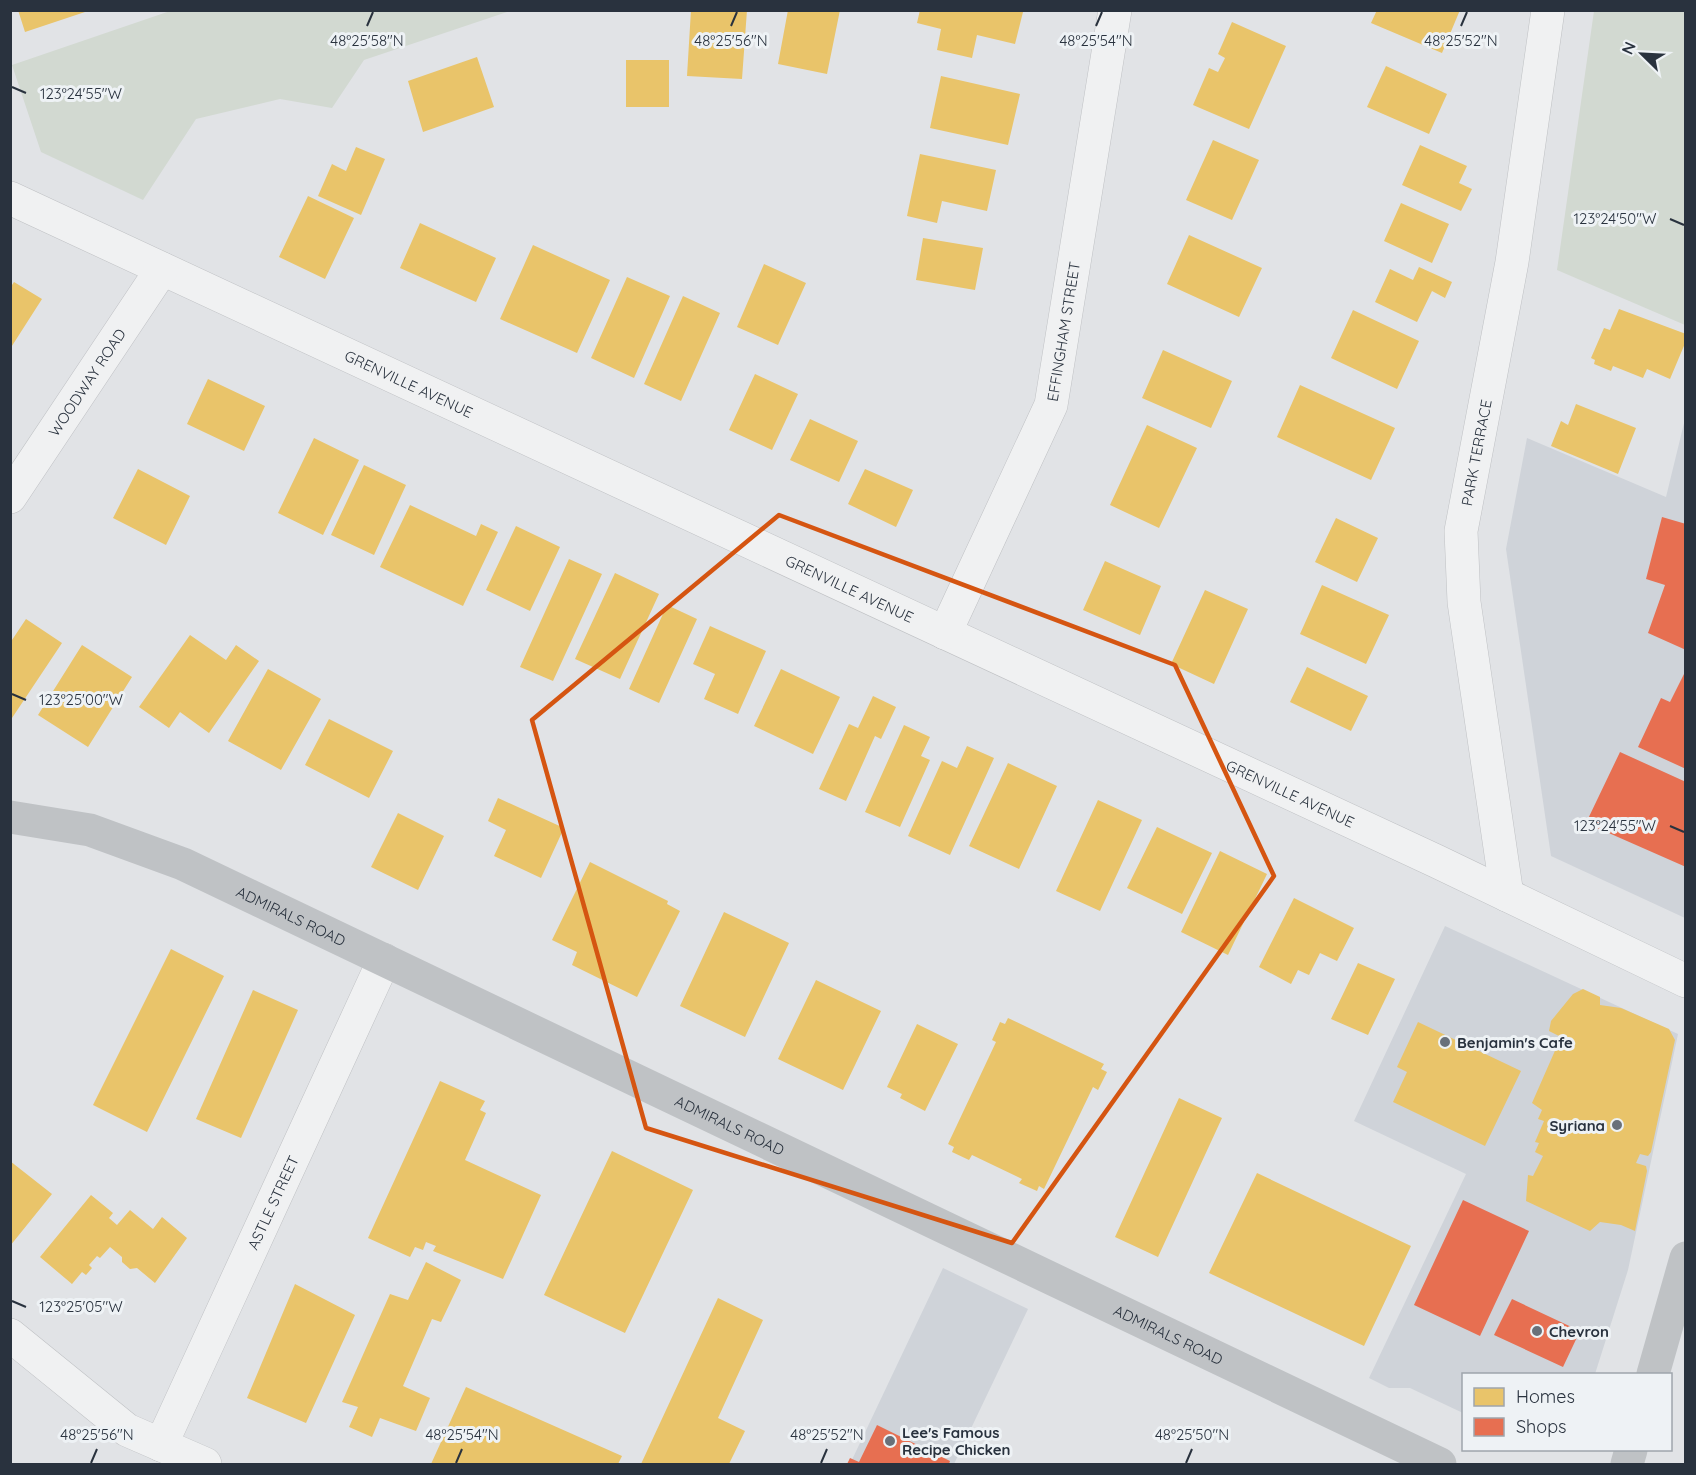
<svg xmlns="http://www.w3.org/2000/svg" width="1696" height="1475" viewBox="0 0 1696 1475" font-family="Quicksand,sans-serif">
  <rect width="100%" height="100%" fill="#e1e3e6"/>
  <path fill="#cfd3d9" d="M 1685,419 L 1685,918 L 1551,856 L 1506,549 L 1527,438 L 1666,497 Z
    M 1445,926 L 1678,1034 L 1628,1270 L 1595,1374 L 1464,1374 L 1463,1413 L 1410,1388 L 1389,1388 L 1369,1378 L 1466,1174 L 1354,1121 Z
    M 943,1268 L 1028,1309 L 954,1464 L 850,1464 Z"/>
  <path fill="#d2d9d1" d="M 173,10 L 510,10 L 510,11 L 364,60 L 332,108 L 280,99 L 196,119 L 143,200 L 41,152 L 12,65 Z
    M 1594,11 L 1685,11 L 1685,325 L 1557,270 Z"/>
  <path fill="#e9c46a" d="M 18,10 L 88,10 L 88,11 L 25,32 Z
    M 691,10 L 747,10 L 742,79 L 687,76 Z
    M 788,10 L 840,10 L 827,74 L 778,64 Z
    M 920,10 L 1015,10 L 1023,12 L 1015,44 L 977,35 L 972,58 L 937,50 L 941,29 L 917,23 Z
    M 1377,10 L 1460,10 L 1442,53 L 1371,23 Z
    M 1232,22 L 1286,46 L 1249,129 L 1193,105 L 1209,68 L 1218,72 L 1225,58 L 1218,54 Z
    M 477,57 L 494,107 L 423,132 L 408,81 Z
    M 626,60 L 669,60 L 669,107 L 626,107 Z
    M 1386,66 L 1447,94 L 1429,134 L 1367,107 Z
    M 941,76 L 1020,94 L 1008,145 L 930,128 Z
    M 1213,140 L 1259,160 L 1232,220 L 1186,200 Z
    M 1420,145 L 1467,166 L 1459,183 L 1472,189 L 1461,211 L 1402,185 Z
    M 356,147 L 385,159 L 361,215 L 318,196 L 332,164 L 346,171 Z
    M 920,154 L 996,170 L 987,211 L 942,201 L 937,223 L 907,216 Z
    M 308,196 L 354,218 L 325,279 L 279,257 Z
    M 1401,203 L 1449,224 L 1432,263 L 1384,241 Z
    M 420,223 L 496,258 L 476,302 L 400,268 Z
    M 1189,235 L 1262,268 L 1239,317 L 1167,284 Z
    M 923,238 L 983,248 L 975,290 L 916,280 Z
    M 533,245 L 610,280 L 577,353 L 500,319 Z
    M 764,264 L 806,283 L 778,345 L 737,327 Z
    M 1419,267 L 1452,282 L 1445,298 L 1432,291 L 1417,322 L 1375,302 L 1390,269 L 1413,280 Z
    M 627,277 L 670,296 L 634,378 L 591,358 Z
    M 14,282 L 42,299 L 10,349 L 10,288 Z
    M 683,296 L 720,313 L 681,401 L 644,384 Z
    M 1619,309 L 1686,334 L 1686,341 L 1670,379 L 1647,369 L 1643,378 L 1613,366 L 1611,371 L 1594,364 L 1595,360 L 1591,358 L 1604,328 L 1610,330 Z
    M 1353,310 L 1419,341 L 1397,389 L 1331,358 Z
    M 1163,350 L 1232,381 L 1211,428 L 1142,398 Z
    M 755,374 L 798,394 L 772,450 L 729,430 Z
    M 208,379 L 265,406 L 244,451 L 187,424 Z
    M 1300,385 L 1395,428 L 1371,480 L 1277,437 Z
    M 1576,404 L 1636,428 L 1618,474 L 1551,446 L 1561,421 L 1568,425 Z
    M 810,419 L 858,441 L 839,482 L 790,460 Z
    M 1147,425 L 1197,448 L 1159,528 L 1110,505 Z
    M 314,438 L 359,460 L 323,535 L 278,513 Z
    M 364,465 L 406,485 L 374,555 L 331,535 Z
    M 138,469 L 190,496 L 166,545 L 113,518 Z
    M 865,469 L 913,490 L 896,527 L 848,504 Z
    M 410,505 L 476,536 L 481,524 L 498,532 L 463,606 L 380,567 Z
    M 1336,518 L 1378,538 L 1357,582 L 1315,562 Z
    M 516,526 L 560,547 L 530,611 L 486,590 Z
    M 569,559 L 602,574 L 553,681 L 520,667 Z
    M 1105,561 L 1161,586 L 1140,635 L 1083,610 Z
    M 615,573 L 659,594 L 620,679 L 575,659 Z
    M 1322,585 L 1389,615 L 1366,664 L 1300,634 Z
    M 1205,590 L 1248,609 L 1214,684 L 1171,664 Z
    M 667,605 L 697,619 L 659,703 L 629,689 Z
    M 26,619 L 62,643 L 12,718 L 10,643 Z
    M 710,626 L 766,651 L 738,714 L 704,699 L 715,674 L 693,664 Z
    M 190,635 L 226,660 L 236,645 L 259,661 L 209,733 L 180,712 L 169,728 L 139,707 Z
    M 82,645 L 132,677 L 88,747 L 38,715 Z
    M 1307,667 L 1368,696 L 1351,731 L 1290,702 Z
    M 268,669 L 321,699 L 281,770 L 228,741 Z
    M 781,669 L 840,697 L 813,754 L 754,726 Z
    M 873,696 L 896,707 L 881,739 L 875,736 L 846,801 L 819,789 L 849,724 L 858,728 Z
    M 329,719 L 393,751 L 369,798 L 305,765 Z
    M 904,725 L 930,737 L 921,756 L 930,760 L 900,827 L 865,812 Z
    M 967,746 L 994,758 L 950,855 L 908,836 L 942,761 L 957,768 Z
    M 1008,763 L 1057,786 L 1019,869 L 969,846 Z
    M 498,798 L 564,828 L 541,878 L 494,856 L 506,830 L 488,821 Z
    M 1098,800 L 1142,820 L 1100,911 L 1056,891 Z
    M 398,813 L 444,836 L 418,890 L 371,867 Z
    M 1157,827 L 1212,853 L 1182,914 L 1127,888 Z
    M 1220,851 L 1267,874 L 1228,955 L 1181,932 Z
    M 590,862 L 668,901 L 667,904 L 680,911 L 637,997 L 572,965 L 577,952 L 552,940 Z
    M 1294,898 L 1354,928 L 1337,961 L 1320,953 L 1309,975 L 1298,970 L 1291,984 L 1259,967 Z
    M 724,912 L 789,943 L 745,1037 L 680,1006 Z
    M 171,949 L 224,976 L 147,1132 L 93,1105 Z
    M 1358,963 L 1395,979 L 1368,1035 L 1331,1019 Z
    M 816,980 L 881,1011 L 843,1090 L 778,1059 Z
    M 1583,989 L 1600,997 L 1600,1005 L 1621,1008 L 1669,1029 L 1675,1040 L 1651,1152 L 1648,1156 L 1640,1154 L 1636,1163 L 1646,1166 L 1647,1171 L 1635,1231 L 1621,1225 L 1600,1222 L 1590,1231 L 1526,1201 L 1528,1175 L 1533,1176 L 1543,1156 L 1535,1152 L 1539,1143 L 1535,1142 L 1544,1121 L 1538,1119 L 1542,1110 L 1532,1103 L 1561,1037 L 1549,1031 L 1551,1021 L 1573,994 Z
    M 253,990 L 298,1010 L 241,1138 L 196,1119 Z
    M 1008,1018 L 1104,1064 L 1101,1069 L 1107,1072 L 1098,1090 L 1093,1087 L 1044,1189 L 1039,1186 L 1037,1191 L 1019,1183 L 1022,1179 L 972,1155 L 969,1160 L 952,1152 L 954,1147 L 948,1144 L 996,1042 L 992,1040 L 1000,1022 L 1005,1024 Z
    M 1418,1022 L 1521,1071 L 1485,1146 L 1393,1102 L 1407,1072 L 1397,1067 Z
    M 917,1024 L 958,1044 L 925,1111 L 900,1098 L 902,1094 L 887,1087 Z
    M 440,1081 L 485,1101 L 480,1110 L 486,1113 L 465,1160 L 541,1195 L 503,1279 L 433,1251 L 436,1246 L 426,1242 L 423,1250 L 415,1247 L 410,1257 L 368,1238 Z
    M 1179,1098 L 1222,1118 L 1158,1257 L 1115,1237 Z
    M 612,1151 L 693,1190 L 625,1333 L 544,1295 Z
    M 10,1161 L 52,1194 L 10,1246 Z
    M 1257,1173 L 1411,1246 L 1364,1346 L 1209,1273 Z
    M 91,1195 L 113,1213 L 109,1218 L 117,1225 L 130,1210 L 153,1229 L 162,1217 L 187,1238 L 155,1283 L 137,1268 L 130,1269 L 122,1262 L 122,1257 L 110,1247 L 100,1258 L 97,1256 L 89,1265 L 92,1268 L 86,1275 L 82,1272 L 72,1284 L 40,1257 Z
    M 426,1262 L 461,1280 L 441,1322 L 432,1319 L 403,1386 L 430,1398 L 416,1431 L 380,1418 L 372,1437 L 349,1427 L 358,1407 L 342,1402 L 390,1294 L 408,1300 Z
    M 295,1284 L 355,1315 L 306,1423 L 247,1398 Z
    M 718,1298 L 763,1320 L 718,1418 L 745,1431 L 729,1464 L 641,1464 Z
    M 466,1387 L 622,1456 L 618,1464 L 431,1464 Z"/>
  <path fill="#e76f51" d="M 1662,517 L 1686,524 L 1686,650 L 1648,633 L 1665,585 L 1646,579 Z
    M 1686,670 L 1686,769 L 1638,747 L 1661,698 L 1670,702 Z
    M 1620,752 L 1686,782 L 1686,867 L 1586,823 Z
    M 1463,1200 L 1529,1231 L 1480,1336 L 1414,1305 Z
    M 1512,1299 L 1580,1331 L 1563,1367 L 1494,1335 Z
    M 877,1425 L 950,1461 L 949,1464 L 847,1464 L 850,1458 L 859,1462 Z"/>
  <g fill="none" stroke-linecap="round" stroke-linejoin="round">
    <defs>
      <g id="minor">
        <path id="s1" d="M 10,198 L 1436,861 L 1686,981"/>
        <path id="s2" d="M 10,497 L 162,269"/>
        <path id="s3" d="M 945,633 L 1051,405 L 1115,10"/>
        <path id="s4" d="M 1507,895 L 1464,602 L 1461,531 L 1512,262 L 1548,10"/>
        <path d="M 10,1335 L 127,1430 L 205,1464"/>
        <path id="s5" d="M 161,1445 L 384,960"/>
      </g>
    </defs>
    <use href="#minor" stroke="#bfc1c4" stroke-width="34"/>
    <use href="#minor" stroke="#f0f1f2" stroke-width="33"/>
    <g stroke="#bfc2c5" stroke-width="33">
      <path id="s6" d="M 10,817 L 90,830 L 183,864 L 1440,1464"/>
      <path d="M 1653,1374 L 1686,1258"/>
      <path d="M 1627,1464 L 1631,1450"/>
    </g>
  </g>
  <path fill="none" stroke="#d55511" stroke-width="4.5" stroke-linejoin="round" d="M 779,515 L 1175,665 L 1274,876 L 1012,1243 L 646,1128 L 532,720 Z"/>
  <path fill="none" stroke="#29323e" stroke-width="2" d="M 367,26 L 373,12M 731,26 L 737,12M 1096,26 L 1102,12M 1461,26 L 1467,12M 12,87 L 26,93M 1670,219 L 1684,225M 12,694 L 26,700M 1670,826 L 1684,832M 12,1301 L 26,1307M 91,1463 L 97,1449M 456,1463 L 462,1449M 821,1463 L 827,1449M 1186,1463 L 1192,1449"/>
  <g fill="#697079" stroke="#eef2f5" stroke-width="2">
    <circle cx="1445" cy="1042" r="6"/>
    <circle cx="1617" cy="1125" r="6"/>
    <circle cx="1537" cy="1331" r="6"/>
    <circle cx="890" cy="1441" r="6"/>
  </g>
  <g text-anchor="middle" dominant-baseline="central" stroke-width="6" stroke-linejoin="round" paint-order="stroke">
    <g font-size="15" fill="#29323e" stroke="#eef2f5">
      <text stroke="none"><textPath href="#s3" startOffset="326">EFFINGHAM STREET</textPath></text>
      <text stroke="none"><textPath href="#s2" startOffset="138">WOODWAY ROAD</textPath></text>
      <text stroke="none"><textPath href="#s1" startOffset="440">GRENVILLE AVENUE</textPath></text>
      <text stroke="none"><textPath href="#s4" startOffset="447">PARK TERRACE</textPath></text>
      <text stroke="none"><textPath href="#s1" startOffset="926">GRENVILLE AVENUE</textPath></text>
      <text stroke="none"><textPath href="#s1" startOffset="1412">GRENVILLE AVENUE</textPath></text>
      <text stroke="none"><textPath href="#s6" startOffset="300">ADMIRALS ROAD</textPath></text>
      <text stroke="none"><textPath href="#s6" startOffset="786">ADMIRALS ROAD</textPath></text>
      <text stroke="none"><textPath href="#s5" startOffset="267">ASTLE STREET</textPath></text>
      <text stroke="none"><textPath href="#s6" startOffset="1272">ADMIRALS ROAD</textPath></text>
    </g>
    <g font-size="15" font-weight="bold" fill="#29323e" stroke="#eef2f5" text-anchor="start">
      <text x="1457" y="1042">Benjamin's Cafe</text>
      <text x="1605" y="1125" text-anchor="end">Syriana</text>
      <text x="1549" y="1331">Chevron</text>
      <text x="902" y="1432">Lee's Famous<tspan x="902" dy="17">Recipe Chicken</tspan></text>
    </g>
  </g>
  <g font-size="15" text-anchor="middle" fill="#29323e" stroke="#eef2f5" stroke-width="6" stroke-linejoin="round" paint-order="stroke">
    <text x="731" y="46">48°25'56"N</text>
    <text x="1096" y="46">48°25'54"N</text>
    <text x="1461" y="46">48°25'52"N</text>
    <text x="367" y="46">48°25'58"N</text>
    <text x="81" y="99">123°24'55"W</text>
    <text x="1615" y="224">123°24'50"W</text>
    <text x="81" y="705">123°25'00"W</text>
    <text x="1615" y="831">123°24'55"W</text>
    <text x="81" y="1312">123°25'05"W</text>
    <text x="97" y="1440">48°25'56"N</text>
    <text x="462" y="1440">48°25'54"N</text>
    <text x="827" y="1440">48°25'52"N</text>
    <text x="1192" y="1440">48°25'50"N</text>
  </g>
  <rect width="1696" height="1475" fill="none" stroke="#29323e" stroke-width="24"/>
  <rect x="1462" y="1373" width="210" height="78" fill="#eef2f5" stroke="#9fa5ac" stroke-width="1.5"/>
  <rect x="1474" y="1388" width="30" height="18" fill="#e9c46a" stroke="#9fa5ac" stroke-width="1.5"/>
  <text x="1516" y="1403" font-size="18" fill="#29323e">Homes</text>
  <rect x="1474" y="1418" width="30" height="18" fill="#e76f51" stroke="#9fa5ac" stroke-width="1.5"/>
  <text x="1516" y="1433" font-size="18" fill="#29323e">Shops</text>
  <g transform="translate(1642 54) rotate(294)" stroke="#eef2f5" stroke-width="4.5" paint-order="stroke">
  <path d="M0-4.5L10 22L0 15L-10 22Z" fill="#29323e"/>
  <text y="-9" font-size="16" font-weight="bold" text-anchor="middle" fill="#29323e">N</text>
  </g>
</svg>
